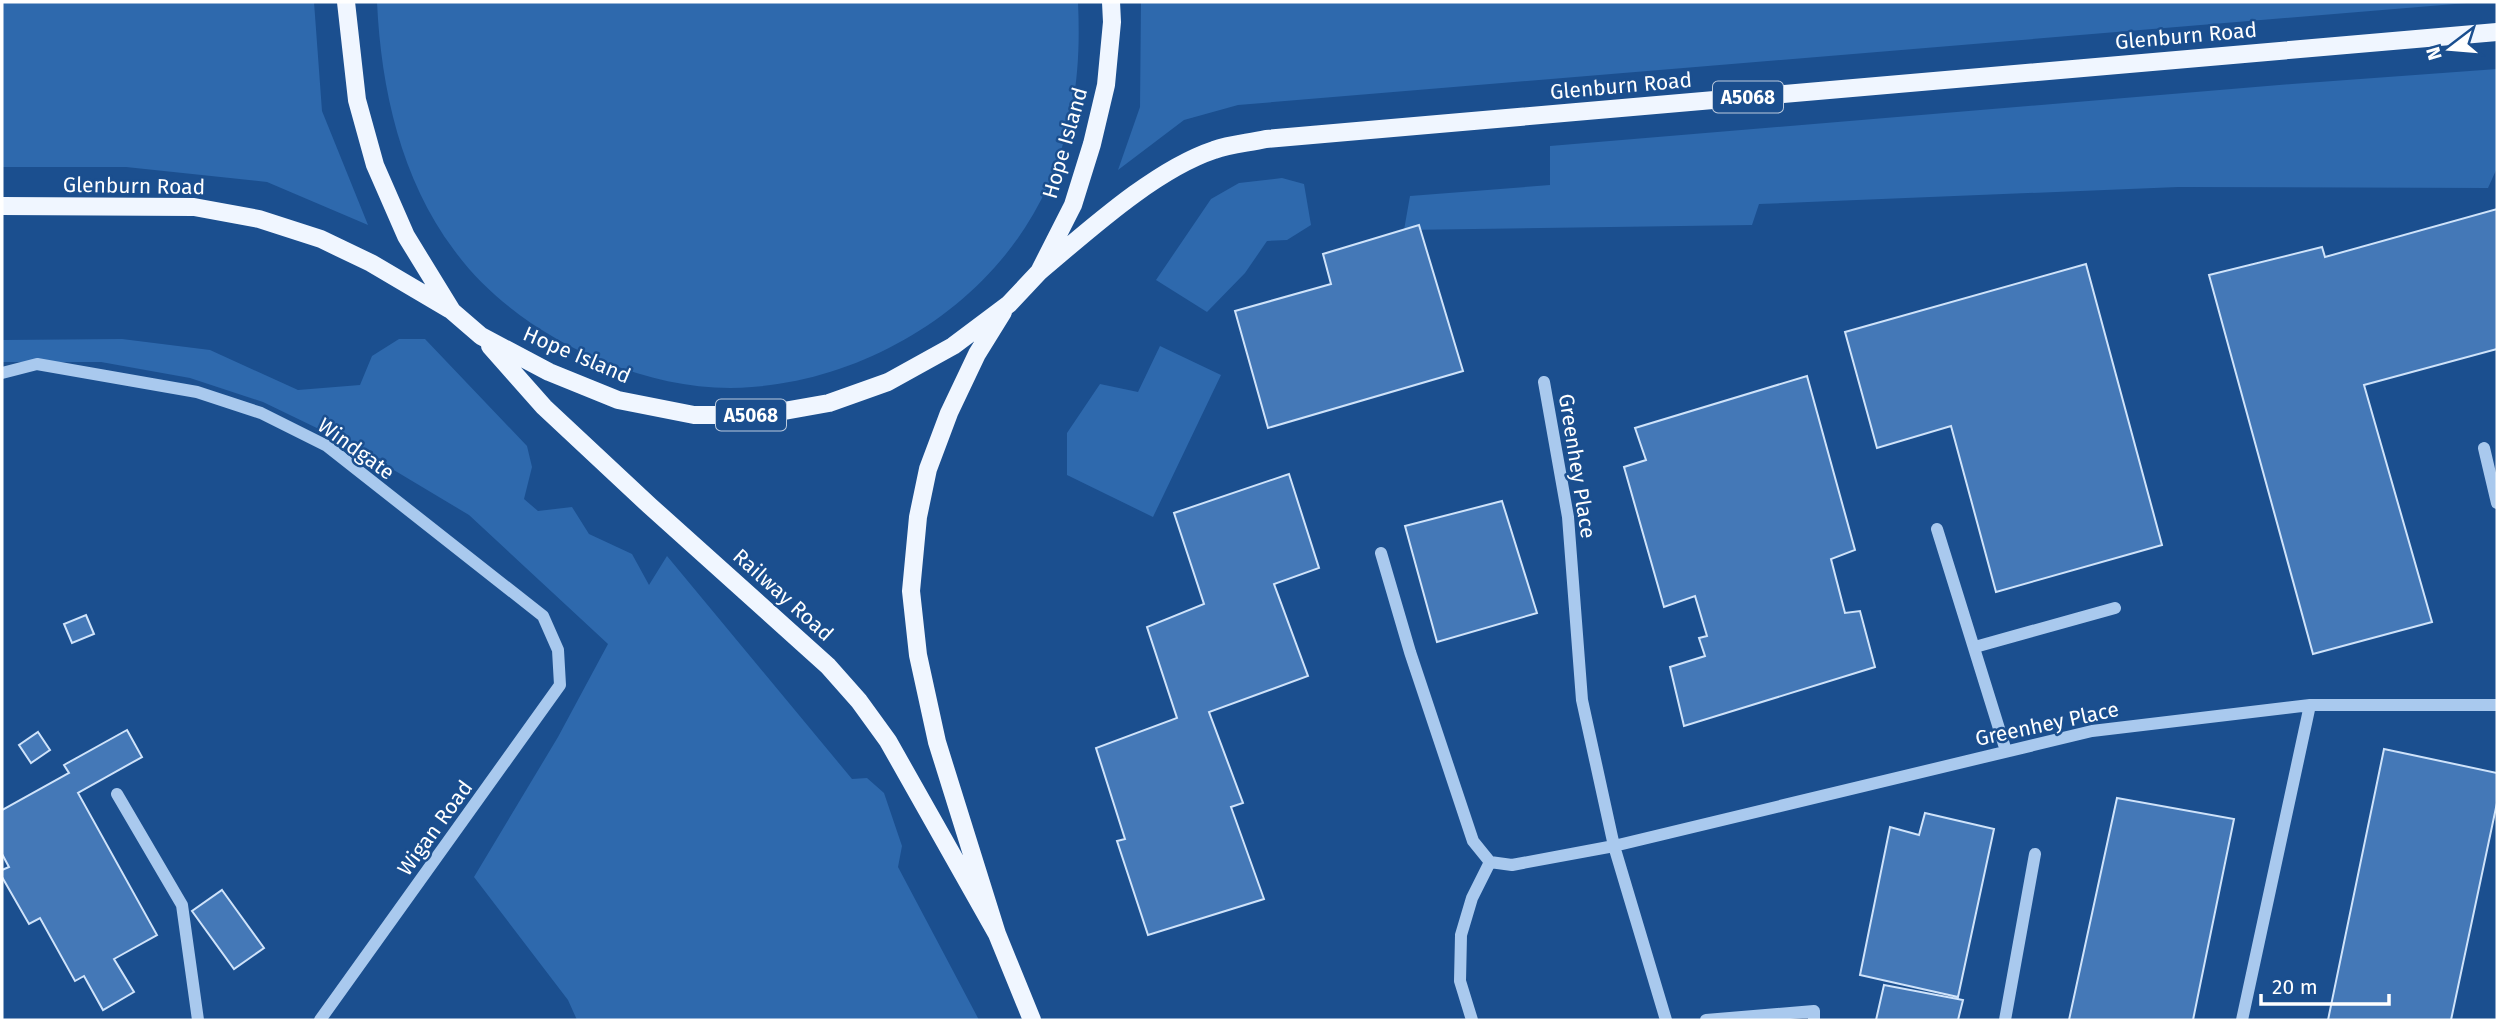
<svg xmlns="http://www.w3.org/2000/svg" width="2499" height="1022" viewBox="0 0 2499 1022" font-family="'Fira Sans',sans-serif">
  <rect width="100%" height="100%" fill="#1b4f8f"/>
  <path fill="#2e69ad" d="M 2,2 L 314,2 L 322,111 L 368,225 L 267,182 L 126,167 L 2,167 Z
    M 377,2 L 1078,2 C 1081,69 1075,122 1048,185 C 998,300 874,378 752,387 C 703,391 653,381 608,363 C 550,341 491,301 454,250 C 401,179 381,89 377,2 Z
    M 1141,2 L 2479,2 L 1238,105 L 1184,120 L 1118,170 L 1140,107 Z
    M 2497,69 L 2497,168 L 2488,188 L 2178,187 L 1759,204 L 1752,225 L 1404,230 L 1410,196 L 1550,185 L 1550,146 L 2292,84 Z
    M 1282,178 L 1304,184 L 1311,225 L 1287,240 L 1267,241 L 1245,273 L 1207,312 L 1156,280 L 1211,199 L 1239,183 Z
    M 122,339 L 210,350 L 298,390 L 360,385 L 372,356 L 399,339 L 425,339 L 527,446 L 532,467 L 524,499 L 538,511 L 572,507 L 589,534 L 632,554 L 649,585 L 667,556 L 852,779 L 867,778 L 884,793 L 902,846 L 898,867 L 979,1020 L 577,1020 L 568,1000 L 474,877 L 558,737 L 608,644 L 469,515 L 352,445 L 263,402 L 190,378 L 101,362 L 2,362 L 2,340 Z
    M 1160,346 L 1221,375 L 1153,517 L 1067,475 L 1067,433 L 1100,384 L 1138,392 Z"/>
  <path fill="#4478b7" stroke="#cfe3fa" stroke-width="2" d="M 2497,209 L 2497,349 L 2364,385 L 2432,622 L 2313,654 L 2209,275 L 2322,247 L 2325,257 Z
    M 1419,225 L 1463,371 L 1268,428 L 1235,311 L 1331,284 L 1323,254 Z
    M 2086,264 L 2162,545 L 1996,592 L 1951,426 L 1877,448 L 1845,332 Z
    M 1807,376 L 1855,550 L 1831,559 L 1845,613 L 1860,611 L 1875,667 L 1684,726 L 1670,667 L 1705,656 L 1699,638 L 1707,636 L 1695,596 L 1664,607 L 1624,467 L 1646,460 L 1635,428 Z
    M 1289,474 L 1319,568 L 1274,584 L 1308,676 L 1209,712 L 1243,803 L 1231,807 L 1264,899 L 1148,935 L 1117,841 L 1125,839 L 1096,748 L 1177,718 L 1147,627 L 1204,604 L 1174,513 Z
    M 1502,501 L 1537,613 L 1437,642 L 1405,526 Z
    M 86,615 L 94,634 L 72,643 L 64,624 Z
    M 127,730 L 142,757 L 78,793 L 157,935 L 114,959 L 134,992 L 103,1010 L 84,976 L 75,981 L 40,918 L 29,924 L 2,877 L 2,870 L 9,867 L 2,854 L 2,810 L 69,773 L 64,765 Z
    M 38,732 L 50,750 L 31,763 L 19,745 Z
    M 2384,749 L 2497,773 L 2497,803 L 2451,1020 L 2328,1020 Z
    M 2117,798 L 2234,819 L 2193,1020 L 2069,1020 Z
    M 1925,813 L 1994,829 L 1958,997 L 1860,975 L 1890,827 L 1919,835 Z
    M 222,890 L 264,948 L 234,969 L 192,911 Z
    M 1884,985 L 1963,1000 L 1958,1020 L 1876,1020 Z"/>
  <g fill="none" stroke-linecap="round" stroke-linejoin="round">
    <path stroke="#a9c9ee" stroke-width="12" d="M 2,373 L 37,364 L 197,392 L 261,413 L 327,446 L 543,616 L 558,650 L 560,685 L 320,1020
      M 1544,382 L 1568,517 L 1582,700 L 1614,846 L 1666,1020
      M 2484,448 L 2497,503
      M 1937,529 L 2006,751
      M 1381,553 L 1410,652 L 1473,841 L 1490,862 L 1512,865 L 1614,846 L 2092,731 L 2310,705 L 2497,705
      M 1975,647 L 2115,608
      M 117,794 L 182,905 L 198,1020
      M 1472,1020 L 1460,981 L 1461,935 L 1472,898 L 1490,862
      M 1706,1020 L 1814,1011 L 1814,1020
      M 2005,1020 L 2035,854
      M 2242,1020 L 2310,705"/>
    <path stroke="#f0f6ff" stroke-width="18" d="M 346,2 L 357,100 L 375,165 L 406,236 L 452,311 L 481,336 L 549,372 L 618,400 L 694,415 L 762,415 L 829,403 L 888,382 L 953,346 L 1009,304 L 1039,272 L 1073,205 L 1092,144 L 1106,85 L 1112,22 L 1111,2
      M 2,206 L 194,207 L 259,219 L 321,239 L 371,263 L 449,309
      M 1039,272 C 1088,231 1154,170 1214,150 C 1230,144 1249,143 1266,139 L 2497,32
      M 1003,312 L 977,354 L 949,413 L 928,469 L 918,517 L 911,591 L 918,655 L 937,742 L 997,934 L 1032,1020
      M 490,346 L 544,407 L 650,506 L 828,666 L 859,701 L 888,741 L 997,934"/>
  </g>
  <g text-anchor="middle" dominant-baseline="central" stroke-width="5" stroke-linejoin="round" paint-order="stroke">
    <g fill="#1b4f8f" stroke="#bbcadd" stroke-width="2">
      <rect x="1713" y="81.5" width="70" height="31" rx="5"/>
      <rect x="716" y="399.5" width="70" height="31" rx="5"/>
    </g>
    <g font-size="19" font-weight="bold" fill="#fff">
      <text x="1748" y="97">A5068</text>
      <text x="751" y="415">A5068</text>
    </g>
    <g font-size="21" fill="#fff" stroke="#1b4f8f">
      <text transform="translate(2186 36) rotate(-5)">Glenburn Road</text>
      <text transform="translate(1621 86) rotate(-5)">Glenburn Road</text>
      <text transform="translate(1065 143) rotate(-74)">Hope Island</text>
      <text transform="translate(134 186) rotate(1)">Glenburn Road</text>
      <text transform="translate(577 355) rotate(23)">Hope Island</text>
      <text transform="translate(356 449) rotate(36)">Windgate</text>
      <text transform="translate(1577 466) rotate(81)">Greenhey Place</text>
      <text transform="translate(783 595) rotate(42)">Railway Road</text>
      <text transform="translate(2047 724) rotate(-12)">Greenhey Place</text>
      <text transform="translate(435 828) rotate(-54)">Wigan Road</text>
    </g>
  </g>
  <rect width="2499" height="1022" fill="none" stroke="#ffffff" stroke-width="7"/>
  <g transform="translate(2450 49) rotate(254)" stroke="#1b4f8f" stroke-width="5" paint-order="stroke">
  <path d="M0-5L12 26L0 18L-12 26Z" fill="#ffffff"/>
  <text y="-10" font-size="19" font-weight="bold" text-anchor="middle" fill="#ffffff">N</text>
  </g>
  <path d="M2261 994v10h128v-10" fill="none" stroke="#ffffff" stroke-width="3.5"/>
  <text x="2272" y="994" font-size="21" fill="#ffffff" stroke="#1b4f8f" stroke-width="5" paint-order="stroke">20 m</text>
</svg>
